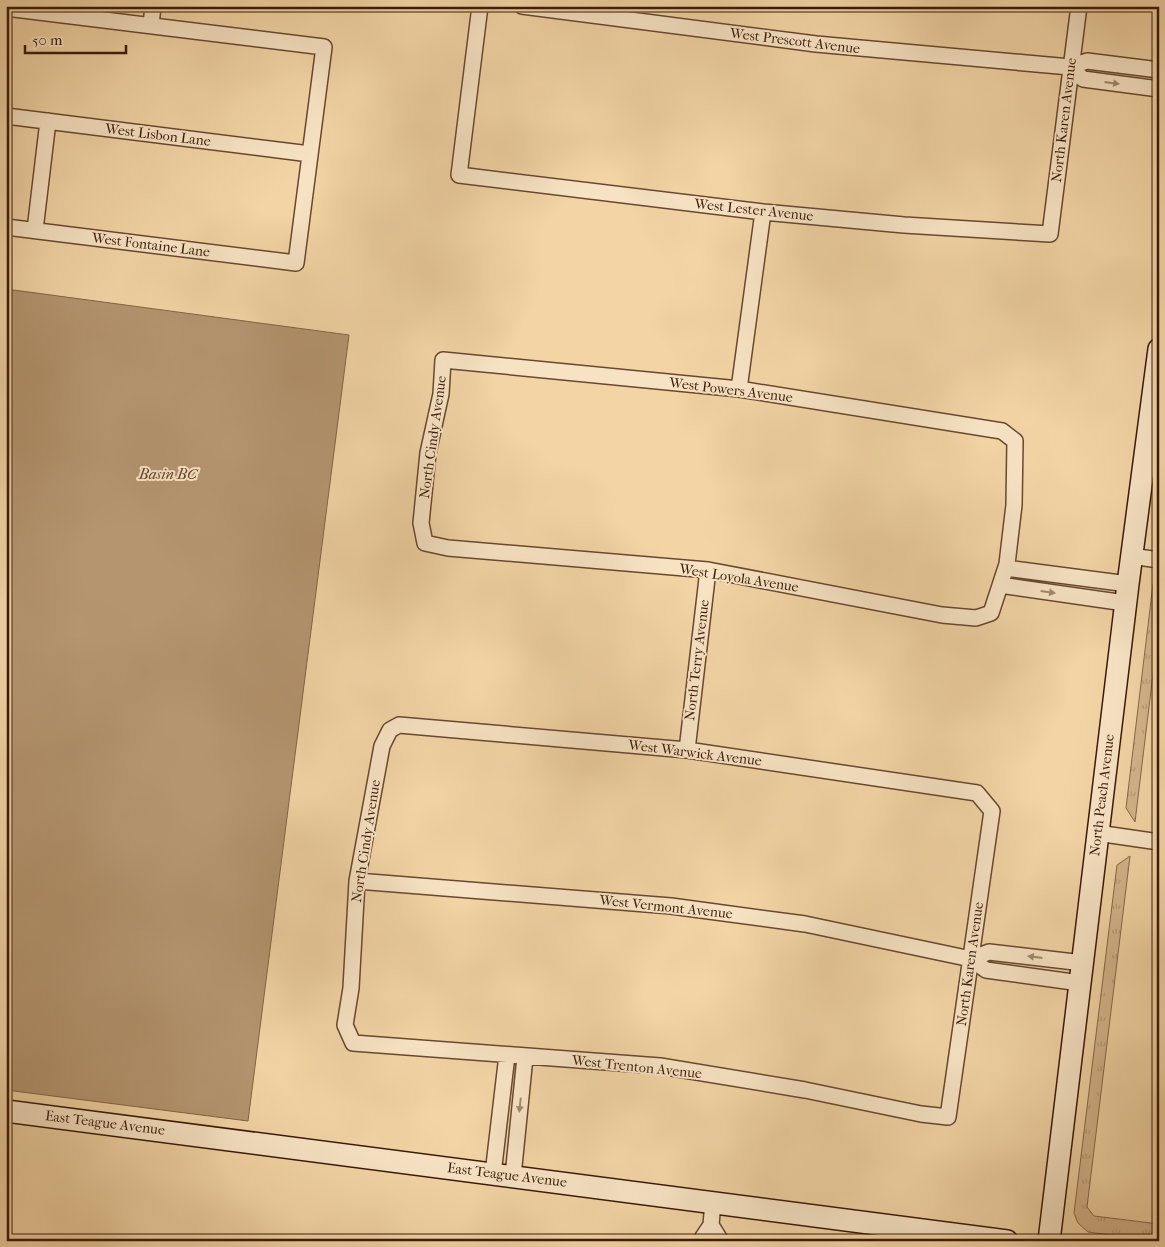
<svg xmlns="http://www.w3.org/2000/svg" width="1165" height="1247" viewBox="0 0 1165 1247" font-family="'IM FELL French Canon',serif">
  <defs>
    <pattern id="grass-tufts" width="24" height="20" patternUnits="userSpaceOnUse" patternTransform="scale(1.25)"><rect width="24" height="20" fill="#d3b48a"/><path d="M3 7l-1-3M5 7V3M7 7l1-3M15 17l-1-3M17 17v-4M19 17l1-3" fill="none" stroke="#b69a76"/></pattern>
  </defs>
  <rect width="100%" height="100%" fill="#f2d4a5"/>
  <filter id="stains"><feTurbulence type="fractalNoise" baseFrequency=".004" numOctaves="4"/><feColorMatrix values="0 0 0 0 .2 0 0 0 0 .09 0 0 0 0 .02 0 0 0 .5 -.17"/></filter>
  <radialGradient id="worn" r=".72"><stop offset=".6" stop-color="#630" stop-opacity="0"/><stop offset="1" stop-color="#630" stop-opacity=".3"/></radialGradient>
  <path fill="url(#grass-tufts)" stroke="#876749" d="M 1159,580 L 1159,625 L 1135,822 L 1126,808 L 1153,584 Z
    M 1130,856 L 1087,1207 L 1094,1216 L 1159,1224 L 1159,1241 L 1088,1232 L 1078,1223 L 1074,1213 L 1117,865 Z"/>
  <path fill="#b49570" stroke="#846446" d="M 6,289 L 349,335 L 248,1121 L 6,1090 Z"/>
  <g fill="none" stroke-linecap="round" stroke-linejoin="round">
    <defs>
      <path id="street" d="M 480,6 L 459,175 L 763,212 L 904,225 L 1050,234 L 1079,6
        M 522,6 L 816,44 L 1070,67 L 1087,61 L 1159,70
        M 6,8 L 324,47 L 296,263 L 6,227
        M 151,25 L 153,6
        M 1070,67 L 1083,79 L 1159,89
        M 6,116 L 310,154
        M 35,230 L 48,121
        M 443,360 L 739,389 L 1002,431 L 1015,441 L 1014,505 L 1007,564 L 991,613 L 976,618 L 942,615 L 708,570 L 448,548 L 425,543 L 421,523 L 428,453 L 441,394 Z
        M 739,389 L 763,212
        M 1131,556 L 1159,560
        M 1006,568 L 1128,584
        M 1000,585 L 1125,603
        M 399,725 L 687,750 L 977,793 L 992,811 L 948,1117 L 921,1114 L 805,1090 L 660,1066 L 353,1043 L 345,1025 L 351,988 L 357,881 L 382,746 L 390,730 Z
        M 687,750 L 708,570
        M 1097,833 L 1159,842
        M 357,881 L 671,906 L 805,924 L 971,959 L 986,970 L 1080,983
        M 971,959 L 989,952 L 1083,963
        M 493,1174 L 507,1055
        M 513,1176 L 525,1057
        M 711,1225 L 719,1238 L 719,1241
        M 702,1241 L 703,1237 L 711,1225 L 713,1202"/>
      <path id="secondary" d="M 6,1111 L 1007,1241
        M 1049,1241 L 1128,584 L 1159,349"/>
    </defs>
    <use href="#street" stroke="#69482f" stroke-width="18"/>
    <use href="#secondary" stroke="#3b1a08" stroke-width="24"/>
    <use href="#street" stroke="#f7e3c4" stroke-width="15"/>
    <use href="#secondary" stroke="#f7e3c4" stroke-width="21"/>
  </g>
  <defs><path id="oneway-solid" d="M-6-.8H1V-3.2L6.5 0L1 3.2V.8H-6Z" transform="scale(1.25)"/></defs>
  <g fill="#a2896f">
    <use href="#oneway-solid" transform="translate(1112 83) rotate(7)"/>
    <use href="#oneway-solid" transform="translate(1048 592) rotate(8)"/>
    <use href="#oneway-solid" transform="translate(1035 957) rotate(-173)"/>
    <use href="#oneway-solid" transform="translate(520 1105) rotate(96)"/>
  </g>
  <g text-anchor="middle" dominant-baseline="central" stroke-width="4" stroke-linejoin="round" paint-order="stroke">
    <g font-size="14" fill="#3b1a08" stroke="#f7e3c4">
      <text transform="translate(795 41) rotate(7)">West Prescott Avenue</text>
      <text transform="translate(1064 120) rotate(-83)">North Karen Avenue</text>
      <text transform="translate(158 135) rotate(7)">West Lisbon Lane</text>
      <text transform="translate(754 210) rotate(6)">West Lester Avenue</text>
      <text transform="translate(151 245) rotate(7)">West Fontaine Lane</text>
      <text transform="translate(731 390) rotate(7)">West Powers Avenue</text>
      <text transform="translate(433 437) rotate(-82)">North Cindy Avenue</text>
      <text transform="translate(739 578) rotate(9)">West Loyola Avenue</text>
      <text transform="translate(697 660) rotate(-83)">North Terry Avenue</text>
      <text transform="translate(695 753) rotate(7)">West Warwick Avenue</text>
      <text transform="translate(1102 795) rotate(-83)">North Peach Avenue</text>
      <text transform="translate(366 841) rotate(-81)">North Cindy Avenue</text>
      <text transform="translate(666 907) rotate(6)">West Vermont Avenue</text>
      <text transform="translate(970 964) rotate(-82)">North Karen Avenue</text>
      <text transform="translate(637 1067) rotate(6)">West Trenton Avenue</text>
      <text transform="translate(105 1123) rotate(7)">East Teague Avenue</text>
      <text transform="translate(507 1175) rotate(7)">East Teague Avenue</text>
    </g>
    <g font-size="15" font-style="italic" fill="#65452c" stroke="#f7e3c4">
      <text x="168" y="474">Basin BC</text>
    </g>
  </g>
  <rect width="1165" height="1247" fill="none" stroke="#f2d4a5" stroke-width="25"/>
  <rect x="8" y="8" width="1150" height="1232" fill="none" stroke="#3b1a08" stroke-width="2.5"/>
  <rect x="12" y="12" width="1140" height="1222" fill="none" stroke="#3b1a08"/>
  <path d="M25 45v8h101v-8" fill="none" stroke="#3b1a08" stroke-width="2.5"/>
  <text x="32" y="45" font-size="15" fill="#3b1a08" stroke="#f7e3c4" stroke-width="4" paint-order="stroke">50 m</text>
  <rect width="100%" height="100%" filter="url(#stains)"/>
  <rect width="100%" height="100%" fill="url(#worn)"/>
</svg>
